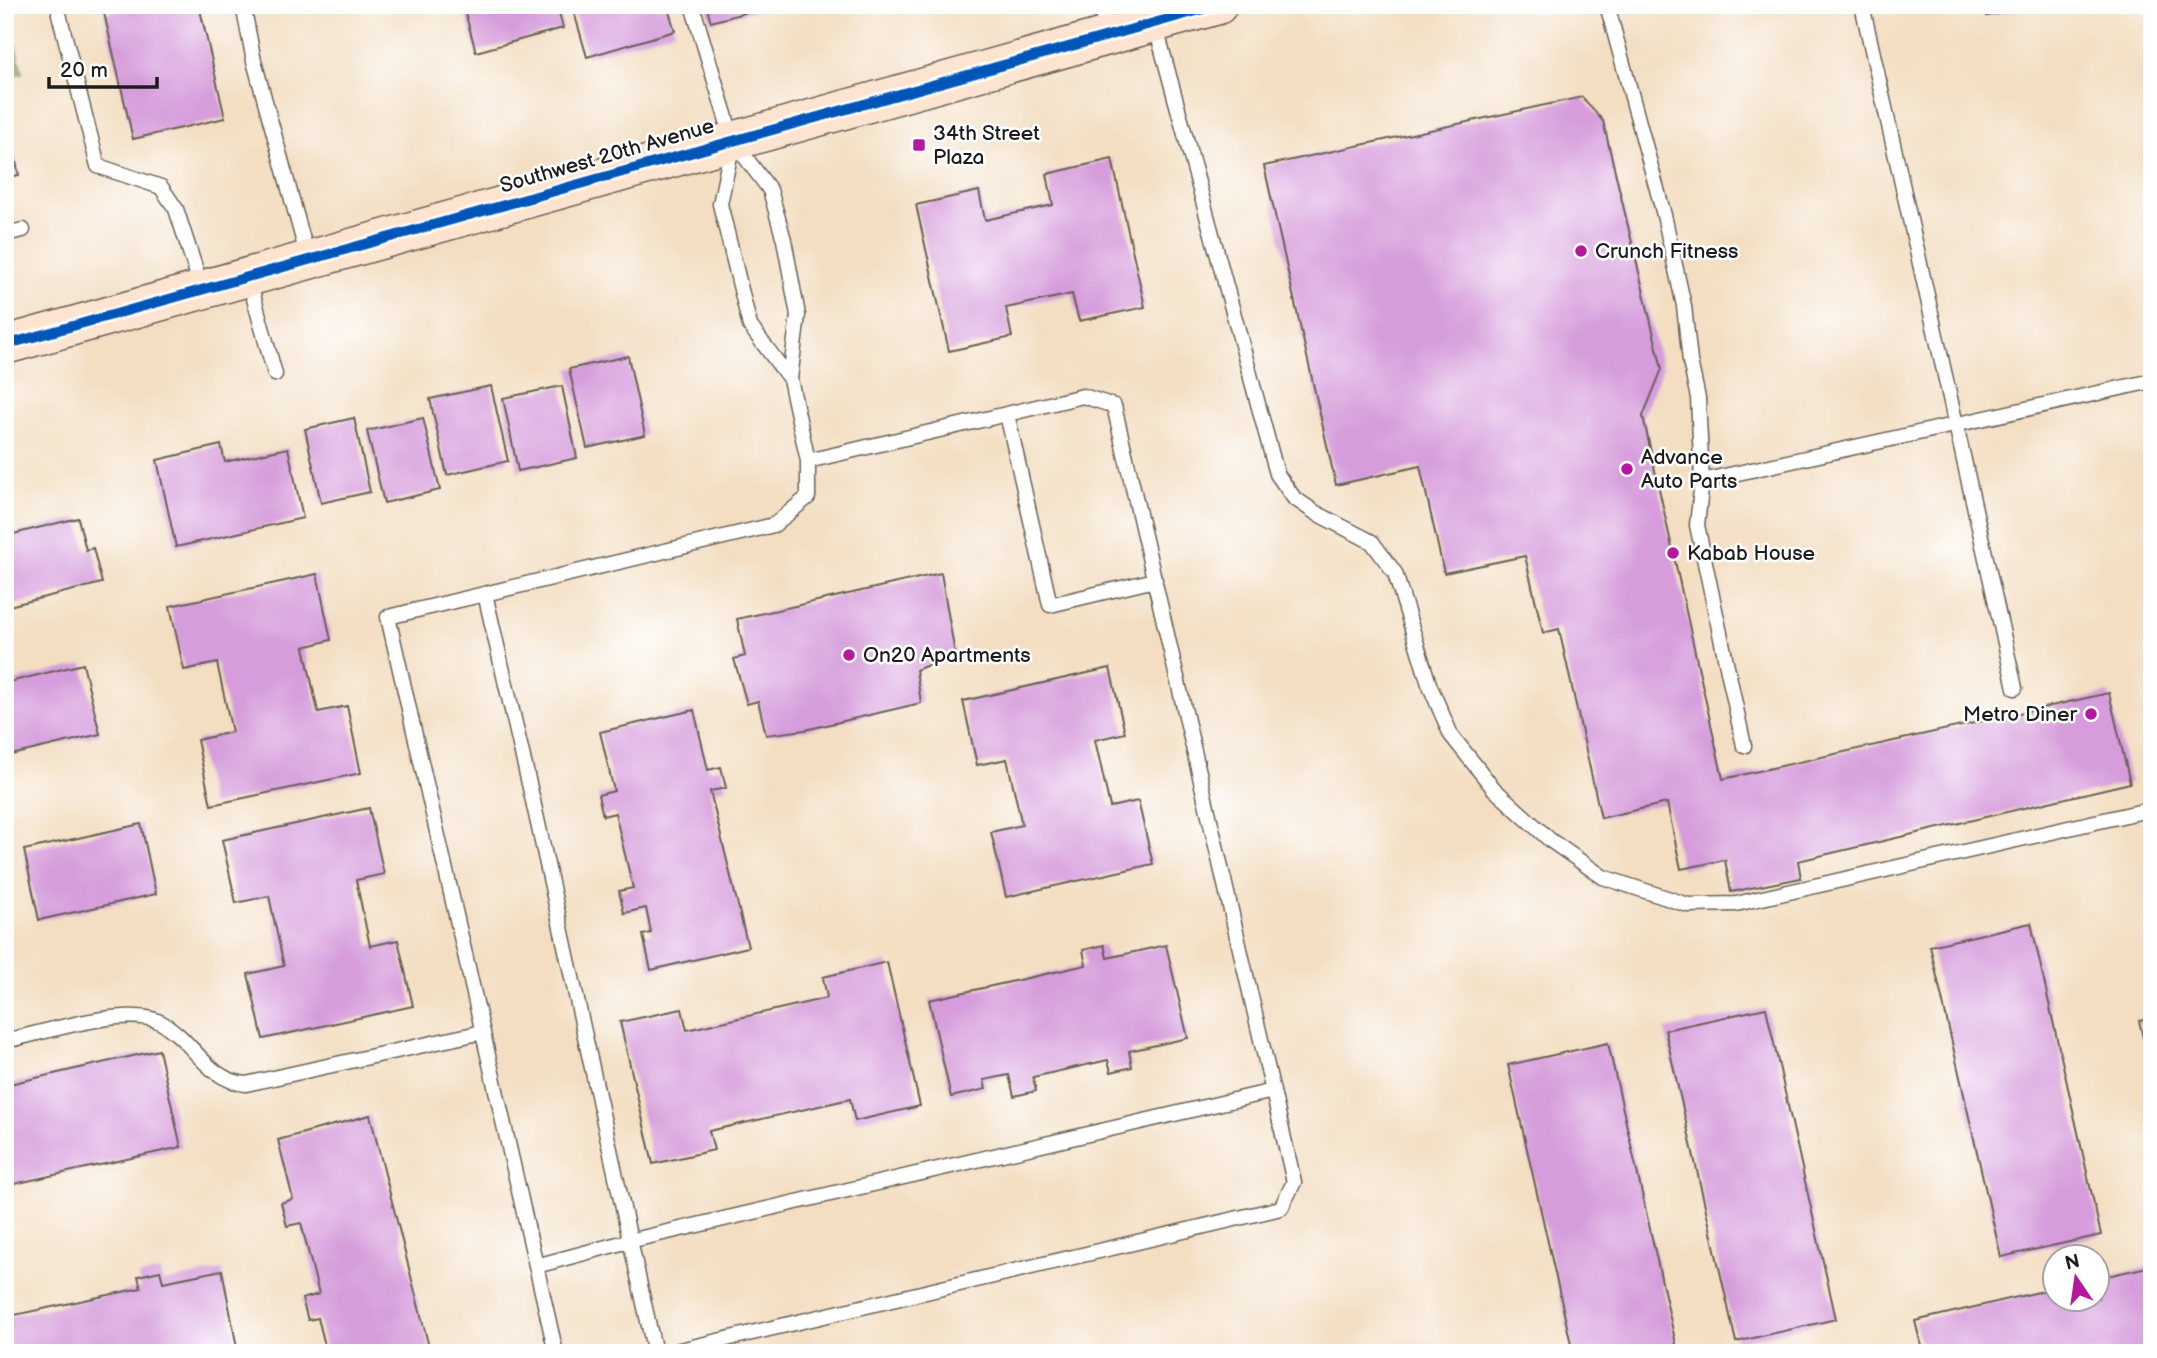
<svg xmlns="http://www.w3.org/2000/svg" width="2157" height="1358" viewBox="0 0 2157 1358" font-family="'Balsamiq Sans',sans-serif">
  <rect width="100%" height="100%" fill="#fff"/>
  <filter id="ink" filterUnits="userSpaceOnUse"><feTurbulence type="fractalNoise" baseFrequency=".0143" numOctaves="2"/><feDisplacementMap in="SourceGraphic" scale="14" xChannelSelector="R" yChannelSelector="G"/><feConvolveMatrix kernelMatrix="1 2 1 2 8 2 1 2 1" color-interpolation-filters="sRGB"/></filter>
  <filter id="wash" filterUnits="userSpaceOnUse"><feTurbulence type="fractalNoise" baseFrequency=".00686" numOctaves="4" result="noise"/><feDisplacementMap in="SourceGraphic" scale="28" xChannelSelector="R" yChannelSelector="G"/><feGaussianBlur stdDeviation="1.57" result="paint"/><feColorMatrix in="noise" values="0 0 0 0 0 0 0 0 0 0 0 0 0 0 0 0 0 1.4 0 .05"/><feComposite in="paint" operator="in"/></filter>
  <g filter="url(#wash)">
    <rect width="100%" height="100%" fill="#f3dec2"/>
    <path fill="#91b165" stroke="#566640" stroke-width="2" d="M 5,5 L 22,73 L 5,76 Z"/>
    <g id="blocks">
      <path fill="#d69cdb" d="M 136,5 L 199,5 L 225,118 L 133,139 L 104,13 Z
        M 463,5 L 557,5 L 563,28 L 476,52 Z
        M 572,5 L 667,5 L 675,31 L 587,57 Z
        M 706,5 L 770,5 L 770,6 L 711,22 Z
        M 1985,5 L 2030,5 L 2030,6 L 1987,16 Z
        M 1582,97 L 1603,121 L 1662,369 L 1643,416 L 1723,779 L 2109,693 L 2130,783 L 1798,861 L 1801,878 L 1731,892 L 1725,860 L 1681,869 L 1667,803 L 1601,818 L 1559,629 L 1543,633 L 1525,556 L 1444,573 L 1420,466 L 1336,485 L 1264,166 Z
        M 5,114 L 19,175 L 5,178 Z
        M 1112,159 L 1145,307 L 1079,321 L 1072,294 L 1006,308 L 1012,337 L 949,351 L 916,205 L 979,191 L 985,220 L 1053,205 L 1047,174 Z
        M 628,356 L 645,435 L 587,448 L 569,369 Z
        M 491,386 L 508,461 L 447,475 L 430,399 Z
        M 562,386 L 577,458 L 518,471 L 503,398 Z
        M 354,418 L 370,492 L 321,503 L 305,429 Z
        M 423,418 L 440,490 L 384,503 L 367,431 Z
        M 221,445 L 225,462 L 288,448 L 303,518 L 176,547 L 157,460 Z
        M 78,518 L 86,550 L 93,548 L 102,583 L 5,607 L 5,536 Z
        M 941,573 L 955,654 L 916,670 L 921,703 L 805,730 L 766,735 L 758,701 L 747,704 L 734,659 L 745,656 L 737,619 Z
        M 317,574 L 331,640 L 304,647 L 318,712 L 347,706 L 361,773 L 211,805 L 197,740 L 232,732 L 217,663 L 184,670 L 170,606 Z
        M 83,664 L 100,734 L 7,756 L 5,683 Z
        M 1110,668 L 1125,733 L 1095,740 L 1110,807 L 1138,801 L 1153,864 L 1006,897 L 991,832 L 1022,825 L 1007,759 L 977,765 L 963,701 Z
        M 694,710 L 708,770 L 721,767 L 726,788 L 710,791 L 748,947 L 651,970 L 643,935 L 651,933 L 646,908 L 624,913 L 619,891 L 633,888 L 615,813 L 603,816 L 598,795 L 614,791 L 600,732 Z
        M 369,808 L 384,874 L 356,880 L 370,946 L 398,940 L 413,1006 L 263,1039 L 248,974 L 284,966 L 269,896 L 236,903 L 222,840 Z
        M 141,824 L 156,894 L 39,920 L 24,850 Z
        M 2031,923 L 2101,1235 L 2001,1257 L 1930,946 Z
        M 1104,945 L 1107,958 L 1166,945 L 1188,1038 L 1129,1051 L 1132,1067 L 1111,1072 L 1108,1060 L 1033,1077 L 1036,1091 L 1014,1096 L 1009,1075 L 984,1080 L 986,1089 L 951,1097 L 929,1000 L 1086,965 L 1083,950 Z
        M 887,962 L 920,1106 L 855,1121 L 850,1099 L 709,1131 L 714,1150 L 653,1164 L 620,1022 L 682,1009 L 687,1030 L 827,998 L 823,977 Z
        M 1766,1008 L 1836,1319 L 1736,1342 L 1665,1030 Z
        M 2152,1018 L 2152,1070 L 2151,1070 L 2139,1021 Z
        M 1608,1043 L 1678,1353 L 1573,1353 L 1508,1065 Z
        M 159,1050 L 181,1147 L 5,1186 L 5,1085 Z
        M 370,1115 L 430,1351 L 423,1353 L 327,1353 L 318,1318 L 308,1320 L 302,1299 L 319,1294 L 301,1223 L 287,1226 L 281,1203 L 293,1199 L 278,1140 Z
        M 2152,1266 L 2152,1353 L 1923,1353 L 1915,1321 L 2056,1288 L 2056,1298 L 2098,1298 L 2098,1278 Z
        M 222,1270 L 238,1353 L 5,1353 L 5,1317 L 141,1288 L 138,1276 L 160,1271 L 163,1282 Z"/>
    </g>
  </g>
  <g filter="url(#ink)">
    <use href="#blocks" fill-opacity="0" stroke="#676056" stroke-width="2"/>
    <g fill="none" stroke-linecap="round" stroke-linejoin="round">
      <defs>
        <path id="service" d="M 243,5 L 254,61 L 308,258
          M 1102,5 L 1105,35
          M 1607,5 L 1664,215 L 1684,306 L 1690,361 L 1698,398 L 1702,481 L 1697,525 L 1744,746
          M 1862,5 L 2015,688
          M 59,14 L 98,166 L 161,187 L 176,209 L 202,289
          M 1155,24 L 1277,474 L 1294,498 L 1316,513 L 1372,542 L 1395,573 L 1429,684 L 1451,735 L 1494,789 L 1550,840 L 1603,877 L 1688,905 L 1736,904 L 2152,809
          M 732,146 L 720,204 L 750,326 L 790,379
          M 5,234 L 23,230
          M 248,277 L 275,374
          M 1007,414 L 1050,605 L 1155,580
          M 1702,481 L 2152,381
          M 485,594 L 533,801 L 655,1353
          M 5,1041 C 42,1033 127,1005 160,1022 C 193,1039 206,1080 246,1084 L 483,1032
          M 536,1266 L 629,1241 L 1273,1091
          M 556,1353 L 388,617 L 774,525 L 808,497 L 808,461 L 790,379 L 798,315 L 784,240 L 770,190 L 733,141 L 692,5
          M 667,1353 L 1281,1208 L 1294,1182 L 1114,406 L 1083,396 L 808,461"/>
        <path id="secondary" d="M 5,345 L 1218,5"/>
      </defs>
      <use href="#service" stroke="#676056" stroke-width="17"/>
      <use href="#secondary" stroke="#676056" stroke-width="41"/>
      <use href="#service" stroke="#fff" stroke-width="14"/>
      <use href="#secondary" stroke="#fde4d1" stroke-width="38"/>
      <defs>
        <path id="cycleway" d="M 5,345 L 1218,5"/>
      </defs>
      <use href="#cycleway" stroke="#fff" stroke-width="15"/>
      <use href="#cycleway" stroke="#0057b8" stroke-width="10"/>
    </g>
  </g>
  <g fill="#b5179e" stroke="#fff" stroke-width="2.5">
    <rect x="912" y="138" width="14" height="14" rx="3.5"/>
    <circle cx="1581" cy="251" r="7"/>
    <circle cx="1627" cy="469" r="7"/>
    <circle cx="1673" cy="553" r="7"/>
    <circle cx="849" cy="655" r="7"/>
    <circle cx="2091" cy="714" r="7"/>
  </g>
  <g text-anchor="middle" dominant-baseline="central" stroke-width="5" stroke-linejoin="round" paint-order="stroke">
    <g font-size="21" fill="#1c1c1c" stroke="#fff" text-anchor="start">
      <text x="933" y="133">34th Street<tspan x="933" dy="24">Plaza</tspan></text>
      <text x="1595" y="251">Crunch Fitness</text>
      <text x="1641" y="457">Advance<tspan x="1641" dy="24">Auto Parts</tspan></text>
      <text x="1687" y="553">Kabab House</text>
      <text x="863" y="655">On20 Apartments</text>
      <text x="2077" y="714" text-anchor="end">Metro Diner</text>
    </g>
    <g font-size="21" fill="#1c1c1c" stroke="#fff">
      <text transform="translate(607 156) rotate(-16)">Southwest 20th Avenue</text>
    </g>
  </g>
  <rect width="2157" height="1358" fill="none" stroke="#fff" stroke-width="28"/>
  <g transform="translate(2076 1278) rotate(347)"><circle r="33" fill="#ffffff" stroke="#a4a4a4" stroke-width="2"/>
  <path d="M0-5L12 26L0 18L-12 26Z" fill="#b5179e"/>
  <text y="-10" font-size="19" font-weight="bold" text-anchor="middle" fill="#1c1c1c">N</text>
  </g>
  <path d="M49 77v10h108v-10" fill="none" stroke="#1c1c1c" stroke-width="3.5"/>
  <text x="60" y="77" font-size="21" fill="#1c1c1c" stroke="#ffffff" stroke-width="5" paint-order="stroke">20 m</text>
</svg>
